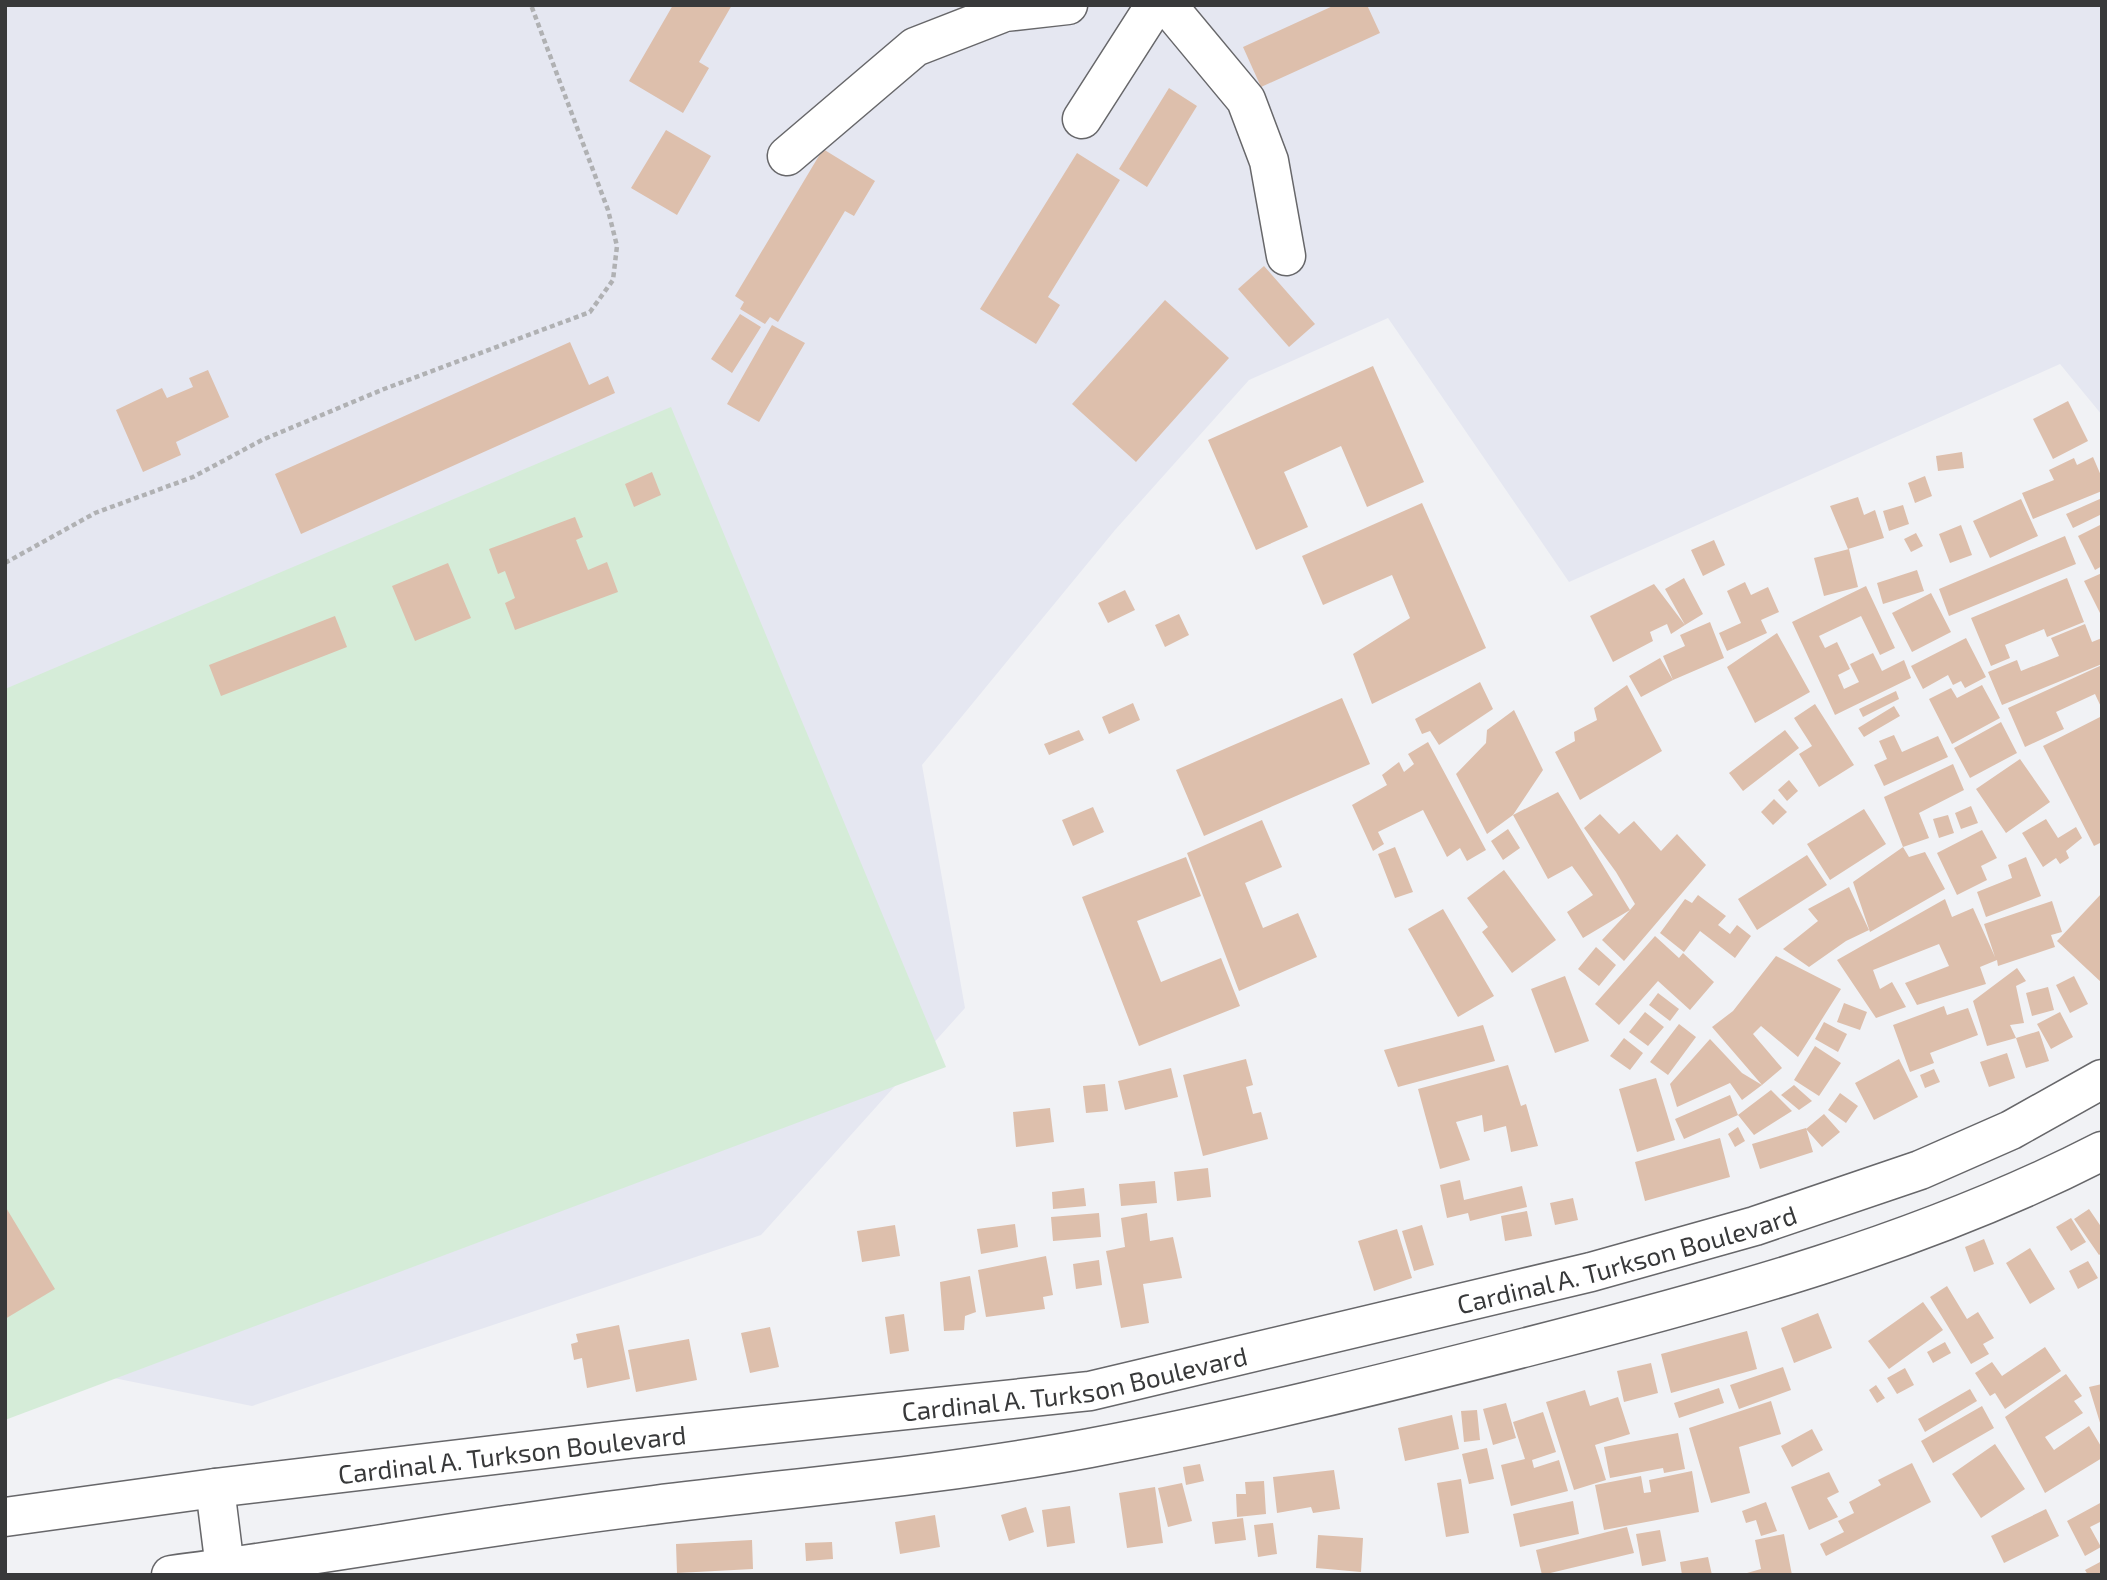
<svg xmlns="http://www.w3.org/2000/svg" width="2107" height="1580" viewBox="0 0 2107 1580" font-family="'Exo 2',sans-serif">
  <rect width="100%" height="100%" fill="#f1f2f5"/>
  <path fill="#e5e7f1" d="M 5,5 L 2102,5 L 2102,415 L 2060,364 L 1569,582 L 1388,318 L 1249,380 L 1115,530 L 922,765 L 965,1008 L 761,1235 L 252,1406 L 5,1356 Z"/>
  <path fill="#d5ecd8" d="M 671,407 L 946,1067 L 5,1420 L 5,689 Z"/>
  <path fill="#ddbfac" d="M 673,5 L 732,5 L 699,62 L 709,68 L 683,113 L 629,81 Z
    M 1335,5 L 1367,5 L 1380,33 L 1261,87 L 1243,47 Z
    M 1169,88 L 1197,106 L 1147,187 L 1119,169 Z
    M 666,130 L 711,156 L 677,215 L 631,188 Z
    M 823,149 L 875,181 L 854,216 L 845,211 L 778,322 L 770,317 L 765,324 L 740,309 L 744,302 L 735,296 Z
    M 1077,153 L 1120,180 L 1048,297 L 1060,305 L 1036,344 L 980,309 Z
    M 1264,266 L 1315,324 L 1289,347 L 1238,289 Z
    M 1165,300 L 1229,358 L 1136,462 L 1072,404 Z
    M 740,314 L 761,327 L 732,373 L 711,359 Z
    M 772,325 L 805,343 L 759,422 L 727,404 Z
    M 570,342 L 589,385 L 608,376 L 615,393 L 301,534 L 275,474 Z
    M 1373,366 L 1424,482 L 1367,507 L 1341,446 L 1284,472 L 1308,527 L 1256,550 L 1208,440 Z
    M 208,370 L 229,417 L 176,442 L 181,455 L 143,472 L 116,410 L 162,388 L 167,398 L 193,387 L 189,378 Z
    M 2068,401 L 2088,441 L 2053,459 L 2033,419 Z
    M 1962,452 L 1964,468 L 1938,471 L 1936,456 Z
    M 2093,457 L 2102,478 L 2102,491 L 2033,519 L 2022,493 L 2054,480 L 2049,470 L 2074,458 L 2077,465 Z
    M 652,472 L 661,495 L 634,507 L 625,484 Z
    M 1925,476 L 1932,496 L 1915,503 L 1908,483 Z
    M 1858,497 L 1864,515 L 1875,510 L 1884,538 L 1848,549 L 1830,506 Z
    M 2102,498 L 2102,514 L 2073,528 L 2066,514 Z
    M 2021,499 L 2038,536 L 1990,558 L 1973,521 Z
    M 1422,503 L 1486,648 L 1372,704 L 1353,654 L 1410,618 L 1392,575 L 1323,605 L 1302,556 Z
    M 1903,505 L 1909,524 L 1889,531 L 1883,511 Z
    M 575,517 L 583,537 L 576,540 L 588,570 L 607,562 L 618,592 L 515,630 L 505,603 L 515,598 L 505,571 L 498,574 L 489,549 Z
    M 2102,524 L 2102,566 L 2095,570 L 2078,536 Z
    M 1961,525 L 1972,555 L 1950,563 L 1939,534 Z
    M 1916,533 L 1923,546 L 1911,552 L 1904,539 Z
    M 2065,536 L 2076,564 L 1949,616 L 1939,589 Z
    M 1714,540 L 1725,565 L 1703,576 L 1691,550 Z
    M 1849,549 L 1858,587 L 1824,596 L 1814,558 Z
    M 448,563 L 471,618 L 415,641 L 392,586 Z
    M 1917,570 L 1924,591 L 1883,604 L 1877,583 Z
    M 2102,573 L 2102,617 L 2084,581 Z
    M 1684,578 L 1703,614 L 1685,625 L 1665,589 Z
    M 2067,578 L 2084,622 L 2047,637 L 2044,629 L 2005,645 L 2010,658 L 1991,666 L 1971,618 Z
    M 1745,582 L 1751,595 L 1768,587 L 1779,612 L 1761,620 L 1767,633 L 1727,651 L 1719,633 L 1741,623 L 1727,591 Z
    M 1654,584 L 1685,625 L 1671,634 L 1667,624 L 1650,632 L 1653,641 L 1613,662 L 1590,616 Z
    M 1866,586 L 1895,648 L 1880,655 L 1861,616 L 1819,636 L 1825,648 L 1837,642 L 1850,669 L 1838,675 L 1844,689 L 1859,682 L 1850,664 L 1873,653 L 1882,671 L 1904,660 L 1911,678 L 1835,715 L 1792,622 Z
    M 1125,590 L 1135,610 L 1108,623 L 1098,603 Z
    M 1931,593 L 1951,632 L 1912,652 L 1892,613 Z
    M 1179,614 L 1189,635 L 1165,647 L 1155,625 Z
    M 335,616 L 347,647 L 221,696 L 209,665 Z
    M 1710,622 L 1724,658 L 1673,680 L 1663,656 L 1685,646 L 1680,635 Z
    M 2085,624 L 2092,642 L 2102,638 L 2102,664 L 2002,705 L 1988,672 L 2017,660 L 2021,671 L 2059,656 L 2051,638 Z
    M 1777,633 L 1810,692 L 1755,723 L 1727,667 Z
    M 1966,638 L 1986,677 L 1965,688 L 1961,681 L 1953,685 L 1948,675 L 1923,689 L 1911,666 Z
    M 1660,658 L 1673,680 L 1641,697 L 1629,676 Z
    M 2102,665 L 2102,709 L 2095,694 L 2056,712 L 2064,729 L 2025,747 L 2008,708 Z
    M 1480,682 L 1493,709 L 1439,745 L 1430,731 L 1422,734 L 1415,719 Z
    M 1627,685 L 1662,751 L 1580,800 L 1555,752 L 1575,741 L 1574,732 L 1597,720 L 1594,708 Z
    M 1982,685 L 2000,718 L 1952,744 L 1929,699 L 1951,688 L 1957,698 Z
    M 1896,691 L 1899,699 L 1863,717 L 1859,709 Z
    M 1342,698 L 1370,764 L 1204,836 L 1176,770 Z
    M 1133,703 L 1140,720 L 1109,734 L 1102,717 Z
    M 1815,704 L 1854,765 L 1819,787 L 1799,754 L 1812,746 L 1794,718 Z
    M 1894,706 L 1900,716 L 1864,737 L 1858,728 Z
    M 1514,710 L 1543,770 L 1513,815 L 1558,792 L 1630,910 L 1635,904 L 1616,872 L 1584,828 L 1600,814 L 1619,834 L 1634,821 L 1661,851 L 1677,834 L 1706,865 L 1624,961 L 1602,940 L 1630,910 L 1583,938 L 1567,912 L 1593,895 L 1572,866 L 1548,879 L 1513,815 L 1487,834 L 1456,774 L 1486,743 L 1487,730 Z
    M 2102,716 L 2102,842 L 2094,846 L 2043,746 Z
    M 2001,722 L 2017,753 L 1970,778 L 1954,748 Z
    M 1079,730 L 1084,740 L 1049,755 L 1044,744 Z
    M 1785,730 L 1799,748 L 1743,791 L 1729,773 Z
    M 1894,735 L 1902,752 L 1938,736 L 1948,757 L 1884,786 L 1874,765 L 1887,759 L 1879,741 Z
    M 1428,742 L 1486,850 L 1467,861 L 1460,848 L 1447,857 L 1423,810 L 1378,832 L 1384,844 L 1373,851 L 1352,805 L 1387,785 L 1382,775 L 1399,762 L 1404,772 L 1414,764 L 1408,754 Z
    M 2020,759 L 2050,802 L 2006,833 L 1976,789 Z
    M 1953,764 L 1964,790 L 1919,813 L 1929,838 L 1903,847 L 1884,797 Z
    M 1789,780 L 1798,791 L 1787,801 L 1778,790 Z
    M 1774,799 L 1787,812 L 1773,825 L 1761,812 Z
    M 1971,806 L 1978,823 L 1961,829 L 1955,813 Z
    M 1093,807 L 1104,832 L 1073,846 L 1062,820 Z
    M 1864,809 L 1886,844 L 1830,880 L 1807,844 Z
    M 1948,815 L 1954,833 L 1939,838 L 1933,819 Z
    M 2046,819 L 2058,838 L 2076,827 L 2082,838 L 2066,851 L 2069,858 L 2060,864 L 2056,858 L 2043,867 L 2022,833 Z
    M 1262,820 L 1282,867 L 1245,883 L 1263,928 L 1298,913 L 1317,957 L 1239,991 L 1187,853 Z
    M 1508,829 L 1520,848 L 1503,860 L 1491,841 Z
    M 1982,830 L 1997,858 L 1981,866 L 1987,880 L 1957,895 L 1937,853 Z
    M 1395,847 L 1413,892 L 1395,898 L 1378,854 Z
    M 1903,847 L 1909,857 L 1925,852 L 1945,889 L 1870,932 L 1853,882 Z
    M 1807,855 L 1827,885 L 1757,930 L 1738,899 Z
    M 1186,857 L 1201,896 L 1137,921 L 1161,982 L 1221,958 L 1240,1006 L 1139,1046 L 1082,897 Z
    M 2026,857 L 2041,896 L 1986,917 L 1977,892 L 2012,878 L 2008,865 Z
    M 1504,870 L 1556,940 L 1512,973 L 1482,932 L 1488,927 L 1467,898 Z
    M 1849,887 L 1869,930 L 1846,941 L 1809,967 L 1783,949 L 1818,921 L 1808,909 Z
    M 2102,893 L 2102,983 L 2057,941 Z
    M 1698,895 L 1726,916 L 1718,925 L 1730,934 L 1737,925 L 1751,936 L 1735,958 L 1700,931 L 1684,952 L 1660,933 L 1685,899 L 1692,903 Z
    M 1945,899 L 1952,917 L 1973,908 L 1995,957 L 1984,924 L 2052,901 L 2062,932 L 2051,935 L 2055,947 L 1998,966 L 1997,960 L 1980,967 L 1986,984 L 1917,1005 L 1905,983 L 1949,966 L 1939,944 L 1873,970 L 1880,989 L 1892,982 L 1906,1007 L 1876,1018 L 1837,960 Z
    M 1443,909 L 1494,996 L 1458,1017 L 1408,929 Z
    M 1655,936 L 1679,958 L 1683,953 L 1714,982 L 1690,1010 L 1658,981 L 1619,1025 L 1595,1004 Z
    M 1596,947 L 1616,965 L 1599,986 L 1578,969 Z
    M 1776,956 L 1841,989 L 1798,1057 L 1761,1026 L 1753,1034 L 1782,1068 L 1762,1085 L 1712,1027 L 1733,1011 Z
    M 2017,968 L 2026,981 L 2016,986 L 2024,1023 L 2010,1025 L 2016,1038 L 1987,1046 L 1973,1001 Z
    M 1565,976 L 1589,1041 L 1555,1053 L 1531,989 Z
    M 2074,976 L 2088,1004 L 2070,1013 L 2056,985 Z
    M 2048,987 L 2054,1010 L 2032,1016 L 2026,993 Z
    M 1658,993 L 1679,1009 L 1670,1021 L 1649,1005 Z
    M 1844,1003 L 1867,1012 L 1860,1030 L 1837,1022 Z
    M 1944,1006 L 1947,1015 L 1968,1008 L 1978,1035 L 1930,1053 L 1934,1063 L 1910,1072 L 1893,1025 Z
    M 1645,1012 L 1664,1027 L 1648,1046 L 1629,1032 Z
    M 2060,1012 L 2073,1037 L 2051,1049 L 2037,1024 Z
    M 1824,1022 L 1847,1034 L 1838,1052 L 1815,1039 Z
    M 1679,1024 L 1696,1037 L 1668,1075 L 1650,1062 Z
    M 1483,1025 L 1495,1061 L 1398,1087 L 1384,1050 Z
    M 2039,1031 L 2049,1061 L 2026,1068 L 2016,1038 Z
    M 1624,1038 L 1643,1053 L 1630,1070 L 1610,1056 Z
    M 1710,1039 L 1742,1073 L 1762,1085 L 1742,1100 L 1730,1083 L 1677,1107 L 1670,1084 Z
    M 1815,1046 L 1841,1063 L 1819,1096 L 1794,1080 Z
    M 2007,1053 L 2015,1078 L 1989,1087 L 1980,1062 Z
    M 1246,1059 L 1253,1085 L 1246,1087 L 1253,1114 L 1261,1112 L 1268,1139 L 1203,1156 L 1183,1075 Z
    M 1899,1059 L 1918,1097 L 1874,1120 L 1855,1083 Z
    M 1508,1065 L 1521,1106 L 1526,1104 L 1538,1146 L 1511,1152 L 1506,1126 L 1484,1132 L 1482,1115 L 1456,1122 L 1470,1160 L 1440,1169 L 1418,1089 Z
    M 1171,1068 L 1178,1097 L 1125,1110 L 1118,1081 Z
    M 1934,1069 L 1940,1082 L 1925,1088 L 1920,1075 Z
    M 1656,1078 L 1675,1140 L 1637,1152 L 1619,1089 Z
    M 1105,1084 L 1108,1111 L 1086,1113 L 1083,1086 Z
    M 1794,1085 L 1812,1101 L 1799,1110 L 1781,1095 Z
    M 1771,1090 L 1792,1111 L 1754,1135 L 1738,1115 Z
    M 1840,1093 L 1858,1106 L 1846,1123 L 1828,1110 Z
    M 1730,1095 L 1738,1115 L 1684,1139 L 1675,1119 Z
    M 1050,1108 L 1054,1142 L 1016,1147 L 1013,1112 Z
    M 1824,1114 L 1840,1132 L 1822,1147 L 1806,1129 Z
    M 1738,1127 L 1745,1141 L 1735,1147 L 1728,1134 Z
    M 1806,1128 L 1813,1152 L 1760,1169 L 1752,1144 Z
    M 1720,1138 L 1730,1177 L 1645,1201 L 1635,1162 Z
    M 1208,1168 L 1211,1197 L 1177,1201 L 1174,1172 Z
    M 1460,1180 L 1464,1200 L 1522,1186 L 1527,1207 L 1470,1221 L 1468,1213 L 1447,1218 L 1440,1185 Z
    M 1155,1181 L 1157,1203 L 1121,1206 L 1119,1184 Z
    M 1084,1188 L 1086,1206 L 1053,1209 L 1052,1192 Z
    M 1573,1198 L 1578,1220 L 1555,1225 L 1550,1203 Z
    M 5,1206 L 55,1289 L 5,1319 Z
    M 2089,1209 L 2102,1228 L 2102,1253 L 2099,1255 L 2074,1219 Z
    M 1527,1211 L 1532,1236 L 1505,1241 L 1501,1216 Z
    M 1099,1213 L 1101,1237 L 1053,1241 L 1051,1217 Z
    M 1147,1213 L 1150,1241 L 1173,1237 L 1182,1278 L 1143,1284 L 1149,1323 L 1121,1328 L 1106,1251 L 1125,1247 L 1121,1218 Z
    M 2071,1218 L 2086,1242 L 2071,1251 L 2056,1227 Z
    M 1015,1224 L 1018,1247 L 981,1254 L 977,1229 Z
    M 895,1225 L 900,1256 L 862,1262 L 857,1231 Z
    M 1422,1225 L 1434,1265 L 1414,1271 L 1402,1231 Z
    M 1397,1229 L 1412,1278 L 1374,1291 L 1358,1241 Z
    M 1984,1239 L 1994,1264 L 1974,1272 L 1965,1247 Z
    M 2030,1248 L 2055,1289 L 2030,1304 L 2006,1263 Z
    M 1046,1256 L 1053,1295 L 1043,1297 L 1045,1309 L 986,1317 L 978,1270 Z
    M 1099,1260 L 1102,1285 L 1076,1289 L 1073,1264 Z
    M 2088,1261 L 2098,1278 L 2078,1289 L 2069,1271 Z
    M 970,1276 L 976,1312 L 965,1316 L 964,1330 L 944,1331 L 940,1282 Z
    M 1947,1286 L 1967,1319 L 1978,1312 L 1994,1338 L 1983,1344 L 1989,1354 L 1971,1364 L 1930,1297 Z
    M 1923,1302 L 1943,1330 L 1889,1369 L 1868,1341 Z
    M 1818,1313 L 1832,1348 L 1794,1363 L 1781,1328 Z
    M 904,1314 L 909,1351 L 890,1354 L 885,1317 Z
    M 619,1325 L 630,1379 L 587,1388 L 582,1358 L 574,1360 L 571,1344 L 578,1342 L 576,1334 Z
    M 770,1327 L 779,1367 L 750,1373 L 741,1333 Z
    M 1747,1331 L 1757,1369 L 1671,1393 L 1661,1354 Z
    M 689,1339 L 697,1380 L 636,1392 L 628,1350 Z
    M 1945,1342 L 1951,1353 L 1933,1363 L 1927,1352 Z
    M 2045,1347 L 2061,1371 L 2005,1409 L 1995,1393 L 1990,1396 L 1975,1373 L 1992,1362 L 2002,1376 Z
    M 1651,1363 L 1658,1393 L 1624,1402 L 1617,1371 Z
    M 1783,1367 L 1791,1390 L 1739,1409 L 1730,1385 Z
    M 1905,1368 L 1914,1385 L 1897,1394 L 1887,1378 Z
    M 2066,1374 L 2082,1396 L 2074,1401 L 2083,1413 L 2045,1437 L 2054,1450 L 2089,1426 L 2102,1448 L 2102,1458 L 2045,1493 L 2005,1417 Z
    M 2102,1384 L 2102,1426 L 2101,1426 L 2089,1387 Z
    M 1876,1385 L 1885,1398 L 1877,1403 L 1869,1390 Z
    M 1719,1388 L 1724,1403 L 1679,1418 L 1674,1403 Z
    M 1970,1389 L 1977,1401 L 1925,1432 L 1918,1419 Z
    M 1585,1390 L 1590,1406 L 1618,1397 L 1630,1434 L 1595,1445 L 1606,1480 L 1574,1490 L 1546,1402 Z
    M 1771,1401 L 1781,1434 L 1739,1447 L 1750,1493 L 1711,1503 L 1689,1428 Z
    M 1506,1403 L 1516,1438 L 1493,1445 L 1483,1409 Z
    M 1982,1406 L 1994,1428 L 1933,1463 L 1921,1441 Z
    M 1477,1410 L 1480,1440 L 1464,1442 L 1461,1411 Z
    M 1543,1412 L 1556,1452 L 1532,1460 L 1534,1468 L 1559,1460 L 1568,1491 L 1511,1506 L 1501,1465 L 1525,1459 L 1513,1422 Z
    M 1452,1415 L 1459,1449 L 1405,1461 L 1398,1428 Z
    M 1812,1429 L 1823,1450 L 1792,1467 L 1781,1446 Z
    M 1678,1433 L 1685,1469 L 1664,1473 L 1663,1468 L 1610,1478 L 1604,1447 Z
    M 1995,1444 L 2025,1489 L 1981,1518 L 1952,1474 Z
    M 1487,1448 L 1494,1479 L 1469,1484 L 1462,1454 Z
    M 1912,1463 L 1931,1502 L 1826,1556 L 1820,1544 L 1844,1532 L 1838,1521 L 1854,1513 L 1849,1502 L 1881,1485 L 1878,1480 Z
    M 1200,1464 L 1204,1481 L 1186,1485 L 1183,1467 Z
    M 1334,1470 L 1340,1509 L 1313,1513 L 1311,1507 L 1277,1513 L 1273,1477 Z
    M 1692,1471 L 1699,1512 L 1604,1530 L 1595,1485 L 1641,1476 L 1644,1493 L 1651,1492 L 1649,1480 Z
    M 1829,1472 L 1839,1492 L 1827,1498 L 1838,1517 L 1809,1530 L 1791,1487 Z
    M 1461,1479 L 1469,1533 L 1446,1537 L 1437,1483 Z
    M 1264,1481 L 1266,1514 L 1237,1517 L 1236,1494 L 1246,1494 L 1245,1482 Z
    M 1182,1483 L 1192,1521 L 1168,1527 L 1158,1488 Z
    M 1155,1487 L 1163,1543 L 1127,1548 L 1119,1493 Z
    M 1573,1501 L 1579,1534 L 1520,1547 L 1513,1514 Z
    M 1766,1502 L 1777,1531 L 1761,1536 L 1756,1520 L 1746,1523 L 1742,1511 Z
    M 2102,1502 L 2102,1521 L 2090,1527 L 2101,1547 L 2085,1556 L 2067,1521 Z
    M 1070,1506 L 1075,1543 L 1047,1547 L 1042,1510 Z
    M 1026,1507 L 1034,1532 L 1009,1541 L 1001,1515 Z
    M 2046,1509 L 2059,1536 L 2004,1563 L 1991,1536 Z
    M 935,1515 L 940,1547 L 900,1554 L 895,1522 Z
    M 1243,1518 L 1246,1540 L 1215,1544 L 1212,1522 Z
    M 1273,1523 L 1277,1554 L 1258,1557 L 1254,1525 Z
    M 1627,1527 L 1634,1553 L 1542,1575 L 1536,1550 Z
    M 1660,1530 L 1666,1561 L 1642,1566 L 1636,1534 Z
    M 1784,1534 L 1792,1575 L 1740,1575 L 1761,1569 L 1755,1540 Z
    M 1318,1535 L 1363,1538 L 1361,1572 L 1316,1568 Z
    M 752,1540 L 753,1569 L 677,1573 L 676,1544 Z
    M 832,1542 L 833,1559 L 806,1561 L 805,1543 Z
    M 1708,1557 L 1712,1575 L 1682,1575 L 1680,1562 Z
    M 2102,1561 L 2102,1575 L 2088,1575 L 2085,1570 Z"/>
  <g fill="none" stroke-linecap="round" stroke-linejoin="round">
    <defs>
      <g id="minor">
        <path d="M 1167,5 L 1246,100 L 1269,161 L 1286,256"/>
        <path d="M 1082,119 L 1155,5"/>
        <path d="M 787,156 L 915,47 L 1005,12 L 1068,5"/>
        <path d="M 215,1488 L 225,1568"/>
        <path id="s1" d="M 5,1517 L 215,1488 L 629,1439 L 1090,1391 L 1591,1272 L 1755,1226 L 1920,1170 L 2011,1130 L 2102,1079"/>
        <path d="M 171,1575 C 332,1554 493,1524 654,1505 C 800,1487 945,1475 1090,1448 C 1237,1420 1382,1384 1527,1347 C 1723,1297 1921,1244 2102,1151"/>
      </g>
    </defs>
    <use href="#minor" stroke="#67676a" stroke-width="41"/>
    <path stroke="#b0b1b3" stroke-width="4.5" stroke-dasharray="5 3.5" stroke-linecap="butt" d="M 5,563 L 95,513 L 193,477 L 262,440 L 384,389 L 590,312 L 613,280 L 617,246 L 608,210 L 531,5"/>
    <use href="#minor" stroke="#fff" stroke-width="38"/>
  </g>
  <g text-anchor="middle" dominant-baseline="central" stroke-width="5" stroke-linejoin="round" paint-order="stroke">
    <g font-size="26" fill="#38393a" stroke="#fff">
      <text stroke="none"><textPath href="#s1" startOffset="1645">Cardinal A. Turkson Boulevard</textPath></text>
      <text stroke="none"><textPath href="#s1" startOffset="1078">Cardinal A. Turkson Boulevard</textPath></text>
      <text stroke="none"><textPath href="#s1" startOffset="511">Cardinal A. Turkson Boulevard</textPath></text>
    </g>
  </g>
  <rect width="2107" height="1580" fill="none" stroke="#38393a" stroke-width="14"/>
</svg>
